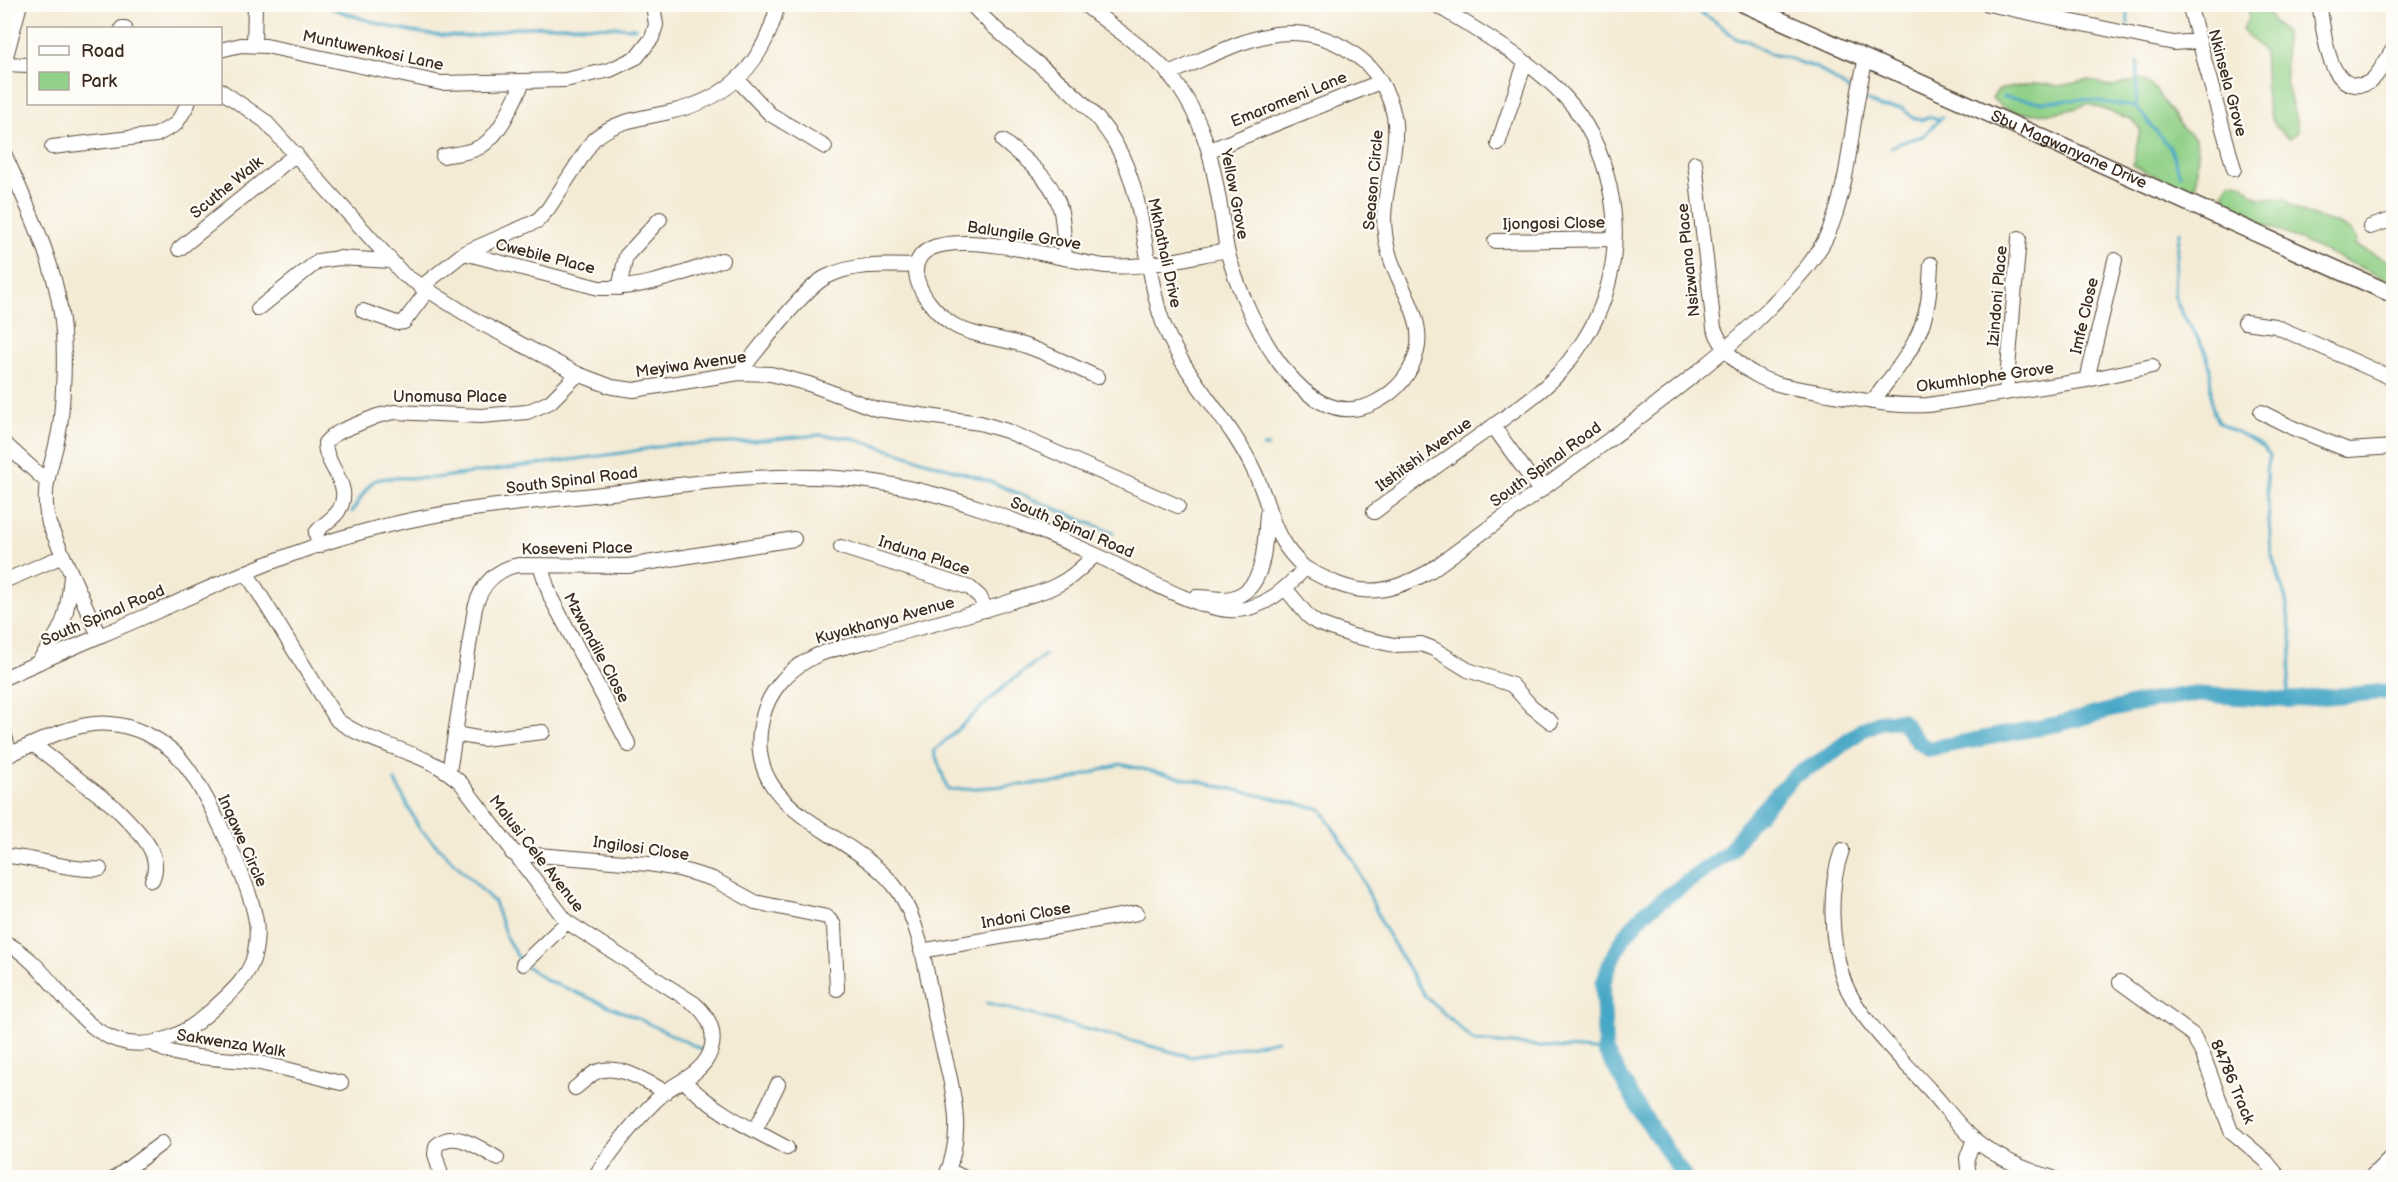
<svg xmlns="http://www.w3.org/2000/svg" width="2398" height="1182" viewBox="0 0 2398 1182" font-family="'Balsamiq Sans',sans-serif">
  <rect width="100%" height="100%" fill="#fdfcf7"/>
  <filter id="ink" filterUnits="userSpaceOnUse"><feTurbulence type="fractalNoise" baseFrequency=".0167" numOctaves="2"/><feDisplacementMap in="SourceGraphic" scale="12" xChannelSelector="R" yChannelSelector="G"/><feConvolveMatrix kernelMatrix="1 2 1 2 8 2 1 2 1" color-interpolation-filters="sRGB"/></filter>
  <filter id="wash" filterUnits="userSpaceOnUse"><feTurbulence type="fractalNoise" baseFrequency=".008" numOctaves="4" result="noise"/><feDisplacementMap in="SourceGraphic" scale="24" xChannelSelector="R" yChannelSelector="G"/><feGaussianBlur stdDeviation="1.35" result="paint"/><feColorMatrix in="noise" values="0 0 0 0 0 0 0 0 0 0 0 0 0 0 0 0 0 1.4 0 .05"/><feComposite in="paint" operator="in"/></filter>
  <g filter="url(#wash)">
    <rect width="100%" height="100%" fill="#f4ebd5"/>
    <path fill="#92d188" stroke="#667e53" stroke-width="1.5" d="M 2263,4 L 2273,21 L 2285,32 L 2286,82 L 2298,128 L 2298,132 L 2289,138 C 2259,120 2268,83 2264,54 L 2261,48 L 2242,30 L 2249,18 L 2248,5 Z
      M 2141,79 L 2153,87 L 2183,129 L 2195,138 L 2198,150 L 2196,185 L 2191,191 L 2185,191 L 2133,165 L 2140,129 L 2131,119 L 2088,104 C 2062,114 2013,122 1992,98 L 1998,90 L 2035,83 L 2058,86 L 2090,80 L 2112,87 Z
      M 2230,181 L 2243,184 L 2252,194 L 2260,198 L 2285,198 C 2298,219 2329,216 2348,229 C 2351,231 2354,237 2357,240 L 2355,245 L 2393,263 L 2393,282 L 2233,210 L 2226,200 L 2223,192 Z"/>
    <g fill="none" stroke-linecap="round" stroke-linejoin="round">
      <path stroke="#47a7c6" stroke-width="3" d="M 321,4 C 367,22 421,39 472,36 C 487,36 502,29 517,28 C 556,24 596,26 635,28
        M 1685,4 L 1713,20 L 1737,39 L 1748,41 L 1769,54 L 1785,57 L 1819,69 L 1849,90
        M 2127,4 L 2128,24
        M 2003,97 L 2044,102 L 2082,99 L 2136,107 L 2171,149 L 2180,175
        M 1867,100 L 1880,107 L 1902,108 L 1912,117 L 1920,120 L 1929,117 L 1939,120
        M 2136,107 L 2138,62
        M 1891,148 L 1899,143 L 1923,136 L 1942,117
        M 2180,232 C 2178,247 2172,283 2175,297 C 2181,319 2203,339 2209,363 C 2213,383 2207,403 2218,422 L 2264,447 L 2269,456 L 2266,470 L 2271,553 L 2286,600 L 2292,644 L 2287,700
        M 1263,447 L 1268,446
        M 352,512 C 358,503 365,488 374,481 C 383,475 420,479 435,478 L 622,453 L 668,445 L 729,443 L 819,435 L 852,438 L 989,481 L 1113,533
        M 1045,655 L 1007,684 L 934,751 L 948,790 L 1063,782 L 1120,764 L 1321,809 L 1355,863 L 1384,928 L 1424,995 L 1474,1041 L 1605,1051
        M 395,781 L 419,828 L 494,902 L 507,939 L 521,962
        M 526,966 L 546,980 L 635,1017 L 705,1051
        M 987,1003 L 1192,1057 L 1277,1040"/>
      <path stroke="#47a7c6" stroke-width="16" d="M 1685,1178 L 1643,1115 L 1605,1051 L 1603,984 L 1610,964 L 1624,937 L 1644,913 L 1729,852 L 1749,824 L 1793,777 L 1828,756 L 1862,730 L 1879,722 L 1901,720 L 1918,742 L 1928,749 L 2058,724 L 2138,703 L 2191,694 L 2287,700 L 2394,691"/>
    </g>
  </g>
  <g filter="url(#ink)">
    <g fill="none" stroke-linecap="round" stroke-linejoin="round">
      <defs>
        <path id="minor" d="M 971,4 C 1014,53 1083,88 1115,143 C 1145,194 1143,258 1160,314 C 1179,375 1229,415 1255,473 C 1273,511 1270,537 1305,568
          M 1084,4 C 1108,24 1150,51 1169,74 C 1213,128 1216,184 1227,250 C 1188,257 1146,269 1106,266 C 1073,264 912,211 916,273 C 918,293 936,313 952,324 C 973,337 1003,338 1026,346 C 1050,354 1074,367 1097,377
          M 1988,4 L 2154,39 L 2174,43 L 2199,41
          M 2189,4 L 2234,169
          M 2319,4 C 2324,27 2326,82 2355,85 C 2362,86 2368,84 2373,79 C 2381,71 2387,58 2394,48
          M 122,28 L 125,28
          M 254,45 L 255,4
          M 220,50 L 241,45 L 266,46 L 441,83 L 565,80 L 610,70 L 637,57 L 652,38 L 656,25 L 653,4
          M 4,64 L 20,4
          M 4,64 L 28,65
          M 1168,74 C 1237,46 1295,5 1362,60 C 1379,73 1393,101 1395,123 C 1397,155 1385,185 1384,217 C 1384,230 1386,244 1390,257 C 1399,286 1425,319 1417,351 C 1411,375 1397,391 1376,402 C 1300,442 1241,304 1227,250
          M 737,79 L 770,114 L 825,147
          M 220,90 L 265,121 L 404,275 L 477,321 L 578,374 L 612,387 L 634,390 L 739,373 L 771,374 L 809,384 L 876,409 L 980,423 L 1007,431 L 1178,506
          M 1003,141 C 1026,161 1055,180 1061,212 C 1064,227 1064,243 1065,258
          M 1498,144 L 1525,63
          M 52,147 L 156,135 L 176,124 L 188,104
          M 1210,150 L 1380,82
          M 4,153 C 25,201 52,256 60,307 C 66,341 64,384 61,417 C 58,458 38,480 49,524 L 99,636
          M 443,156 C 455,154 469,153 480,147 C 501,135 512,103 523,83
          M 1695,163 L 1714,328 C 1722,348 1736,364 1756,375 C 1775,386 1797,388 1818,392 C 1855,399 1890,407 1928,405 L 2087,380 L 2152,366
          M 2370,227 L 2394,219
          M 1495,241 L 1614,239
          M 179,249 L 296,154
          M 464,253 L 599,288 C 645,289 679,274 722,260
          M 421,287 L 464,253 L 537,221 L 548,209 L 593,140 C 615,120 642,118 670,112 C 730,99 764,63 778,4
          M 619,288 L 626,256 L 660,219
          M 258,309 L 318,261 L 339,258 L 391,261
          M 363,311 L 397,323 L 404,322 L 427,291
          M 2245,322 L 2275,326 L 2394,379
          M 739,373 C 757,351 804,288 826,277 C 854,263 885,265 916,266
          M 2087,380 L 2115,260
          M 2006,393 L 2019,238
          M 1872,402 C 1892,375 1917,348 1925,315 C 1930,299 1930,280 1931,264
          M 2261,412 L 2293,428 L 2348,450 L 2394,447
          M 1493,426 L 1540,491
          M 4,443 L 46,481
          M 1374,512 C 1412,484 1450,456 1489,429 C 1513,411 1539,395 1560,372 C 1581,348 1600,317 1608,285 C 1625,223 1609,145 1565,97 C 1530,59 1479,32 1435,4
          M 319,546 L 316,533 C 322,524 334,519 339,510 C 354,485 325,467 325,443 L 332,436 L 343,430 L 377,416 L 394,412 L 481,416 L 527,412 L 550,402 L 578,374
          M 841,547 L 970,588 L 980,597 L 986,610
          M 540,565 L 551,598 L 629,745
          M 246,572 L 337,720 C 375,748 426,750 461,783 L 567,922 L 695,1004 C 711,1018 718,1037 708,1057 C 698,1075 679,1081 665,1092 C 638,1116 614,1147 594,1178
          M 4,581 L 63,556
          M 1285,588 L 1308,616 L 1317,623 L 1353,636 L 1394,645 L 1421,644 L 1434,649 L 1468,670 L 1512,685 L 1531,706 L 1551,722
          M 1196,597 C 1206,597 1216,599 1225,599 C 1267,595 1264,545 1267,514
          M 38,662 C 64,627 67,619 71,576
          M 4,678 C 56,654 110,632 162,609 C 227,580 293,550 362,532 C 446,508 534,502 620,492 C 700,482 780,471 861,480 C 944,490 1020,521 1096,555 C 1131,571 1201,613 1236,610 C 1264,609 1287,588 1305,568 C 1354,595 1379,600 1430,571 C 1491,526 1552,482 1613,437 C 1668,396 1722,356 1770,307 C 1794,282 1820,257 1832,224 C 1852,171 1851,113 1866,59
          M 4,732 L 10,755
          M 455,734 L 483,739 L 543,732
          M 34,745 L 116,808 C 134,827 165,853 152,880
          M 4,757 C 37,743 75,720 111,724 C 135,726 159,738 176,754 C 203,781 247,878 255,916 C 258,928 257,940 255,952 C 250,979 225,998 206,1015 C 185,1034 157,1047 128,1043 C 75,1035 52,964 4,942
          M 449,772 L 475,608 C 481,585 494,570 518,565 L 628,566 L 794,539
          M 1842,850 C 1828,888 1830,942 1844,981 C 1857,1017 1903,1060 1929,1089 C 1944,1105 1957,1125 1975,1140 C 1997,1158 2026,1170 2053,1178
          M 512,853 L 649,864 L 679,869 L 713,879 L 755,902 L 827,917 L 834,925 L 837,989
          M 4,856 C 37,857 67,871 100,869
          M 921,951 L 1137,913
          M 523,964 L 567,922
          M 2120,982 L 2193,1035 L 2203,1055 L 2231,1131 L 2265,1160 L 2280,1178
          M 153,1043 C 172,1061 233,1057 260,1063 C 288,1069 314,1076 341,1083
          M 684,1081 C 713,1111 752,1129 787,1148
          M 575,1088 C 582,1083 588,1077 594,1073 C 616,1061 647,1082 666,1092
          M 755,1131 L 778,1084
          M 948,1170 L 965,1178
          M 115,1178 L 162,1143
          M 442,1178 L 435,1154 L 436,1146 C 454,1128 479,1148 497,1158
          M 945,1178 C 953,1160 957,1138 956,1119 C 954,1087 944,1055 937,1024 C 928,983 922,927 899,892 C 855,828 737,816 763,716 C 769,692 787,671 808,660 C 826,649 850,646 870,641 C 917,628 965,617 1012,601 C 1026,596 1042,593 1055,586 C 1071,579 1083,566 1095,555
          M 1969,1178 L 1967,1158 L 1974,1139
          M 2370,1178 L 2394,1154"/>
        <g id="major">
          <path id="s1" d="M 1744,4 L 2394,295"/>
        </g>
      </defs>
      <use href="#minor" stroke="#574739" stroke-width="16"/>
      <use href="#major" stroke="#574739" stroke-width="19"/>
      <use href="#minor" stroke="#fff" stroke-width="14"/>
      <use href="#major" stroke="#fff" stroke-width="16"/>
    </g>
  </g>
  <g text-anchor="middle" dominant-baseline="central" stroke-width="4.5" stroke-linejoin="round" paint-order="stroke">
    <g font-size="16" fill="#3b2a1e" stroke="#fdfcf7">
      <text transform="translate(373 51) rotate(12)">Muntuwenkosi Lane</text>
      <text transform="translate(2227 83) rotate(75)">Nkinsela Grove</text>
      <text transform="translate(1289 100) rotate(-22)">Emaromeni Lane</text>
      <text stroke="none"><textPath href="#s1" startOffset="356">Sbu Magwanyane Drive</textPath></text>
      <text transform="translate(1374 180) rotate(-85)">Season Circle</text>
      <text transform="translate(227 188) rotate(-39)">Scuthe Walk</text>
      <text transform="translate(1234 194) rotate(79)">Yellow Grove</text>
      <text transform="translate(1554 224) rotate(-1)">Ijongosi Close</text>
      <text transform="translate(1024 236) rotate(9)">Balungile Grove</text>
      <text transform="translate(1164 253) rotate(78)">Mkhathali Drive</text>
      <text transform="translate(545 257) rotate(14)">Cwebile Place</text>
      <text transform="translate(1689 260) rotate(-96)">Nsizwana Place</text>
      <text transform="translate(1998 296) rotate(-85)">Izindoni Place</text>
      <text transform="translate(2085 316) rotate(-77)">Imfe Close</text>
      <text transform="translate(691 365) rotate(-8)">Meyiwa Avenue</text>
      <text transform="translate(1985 378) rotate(-8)">Okumhlophe Grove</text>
      <text x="450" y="397">Unomusa Place</text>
      <text transform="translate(1424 455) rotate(-36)">Itshitshi Avenue</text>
      <text transform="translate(1546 465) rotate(-36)">South Spinal Road</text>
      <text transform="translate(572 481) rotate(-7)">South Spinal Road</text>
      <text transform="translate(1072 528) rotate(23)">South Spinal Road</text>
      <text transform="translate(577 549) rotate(-1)">Koseveni Place</text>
      <text transform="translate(924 556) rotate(18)">Induna Place</text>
      <text transform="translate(103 616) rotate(-23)">South Spinal Road</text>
      <text transform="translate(885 621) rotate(-15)">Kuyakhanya Avenue</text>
      <text transform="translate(596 648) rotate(62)">Mzwandile Close</text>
      <text transform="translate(242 841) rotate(66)">Inqawe Circle</text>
      <text transform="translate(641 849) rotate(8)">Ingilosi Close</text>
      <text transform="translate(536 854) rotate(52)">Malusi Cele Avenue</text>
      <text transform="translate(1026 916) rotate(-10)">Indoni Close</text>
      <text transform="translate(231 1044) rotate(9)">Sakwenza Walk</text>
      <text transform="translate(2232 1082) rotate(67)">84786 Track</text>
    </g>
  </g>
  <rect width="2398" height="1182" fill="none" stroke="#fdfcf7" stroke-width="24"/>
  <rect x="27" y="27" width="195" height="78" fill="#fdfcf7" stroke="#afa8a0" stroke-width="1.5"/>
  <rect x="39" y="46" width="30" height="9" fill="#ffffff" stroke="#afa8a0" stroke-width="1.5"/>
  <text x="81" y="57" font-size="18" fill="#3b2a1e">Road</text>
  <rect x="39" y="72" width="30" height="18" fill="#92d188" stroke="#afa8a0" stroke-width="1.5"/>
  <text x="81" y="87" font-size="18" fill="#3b2a1e">Park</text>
</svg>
